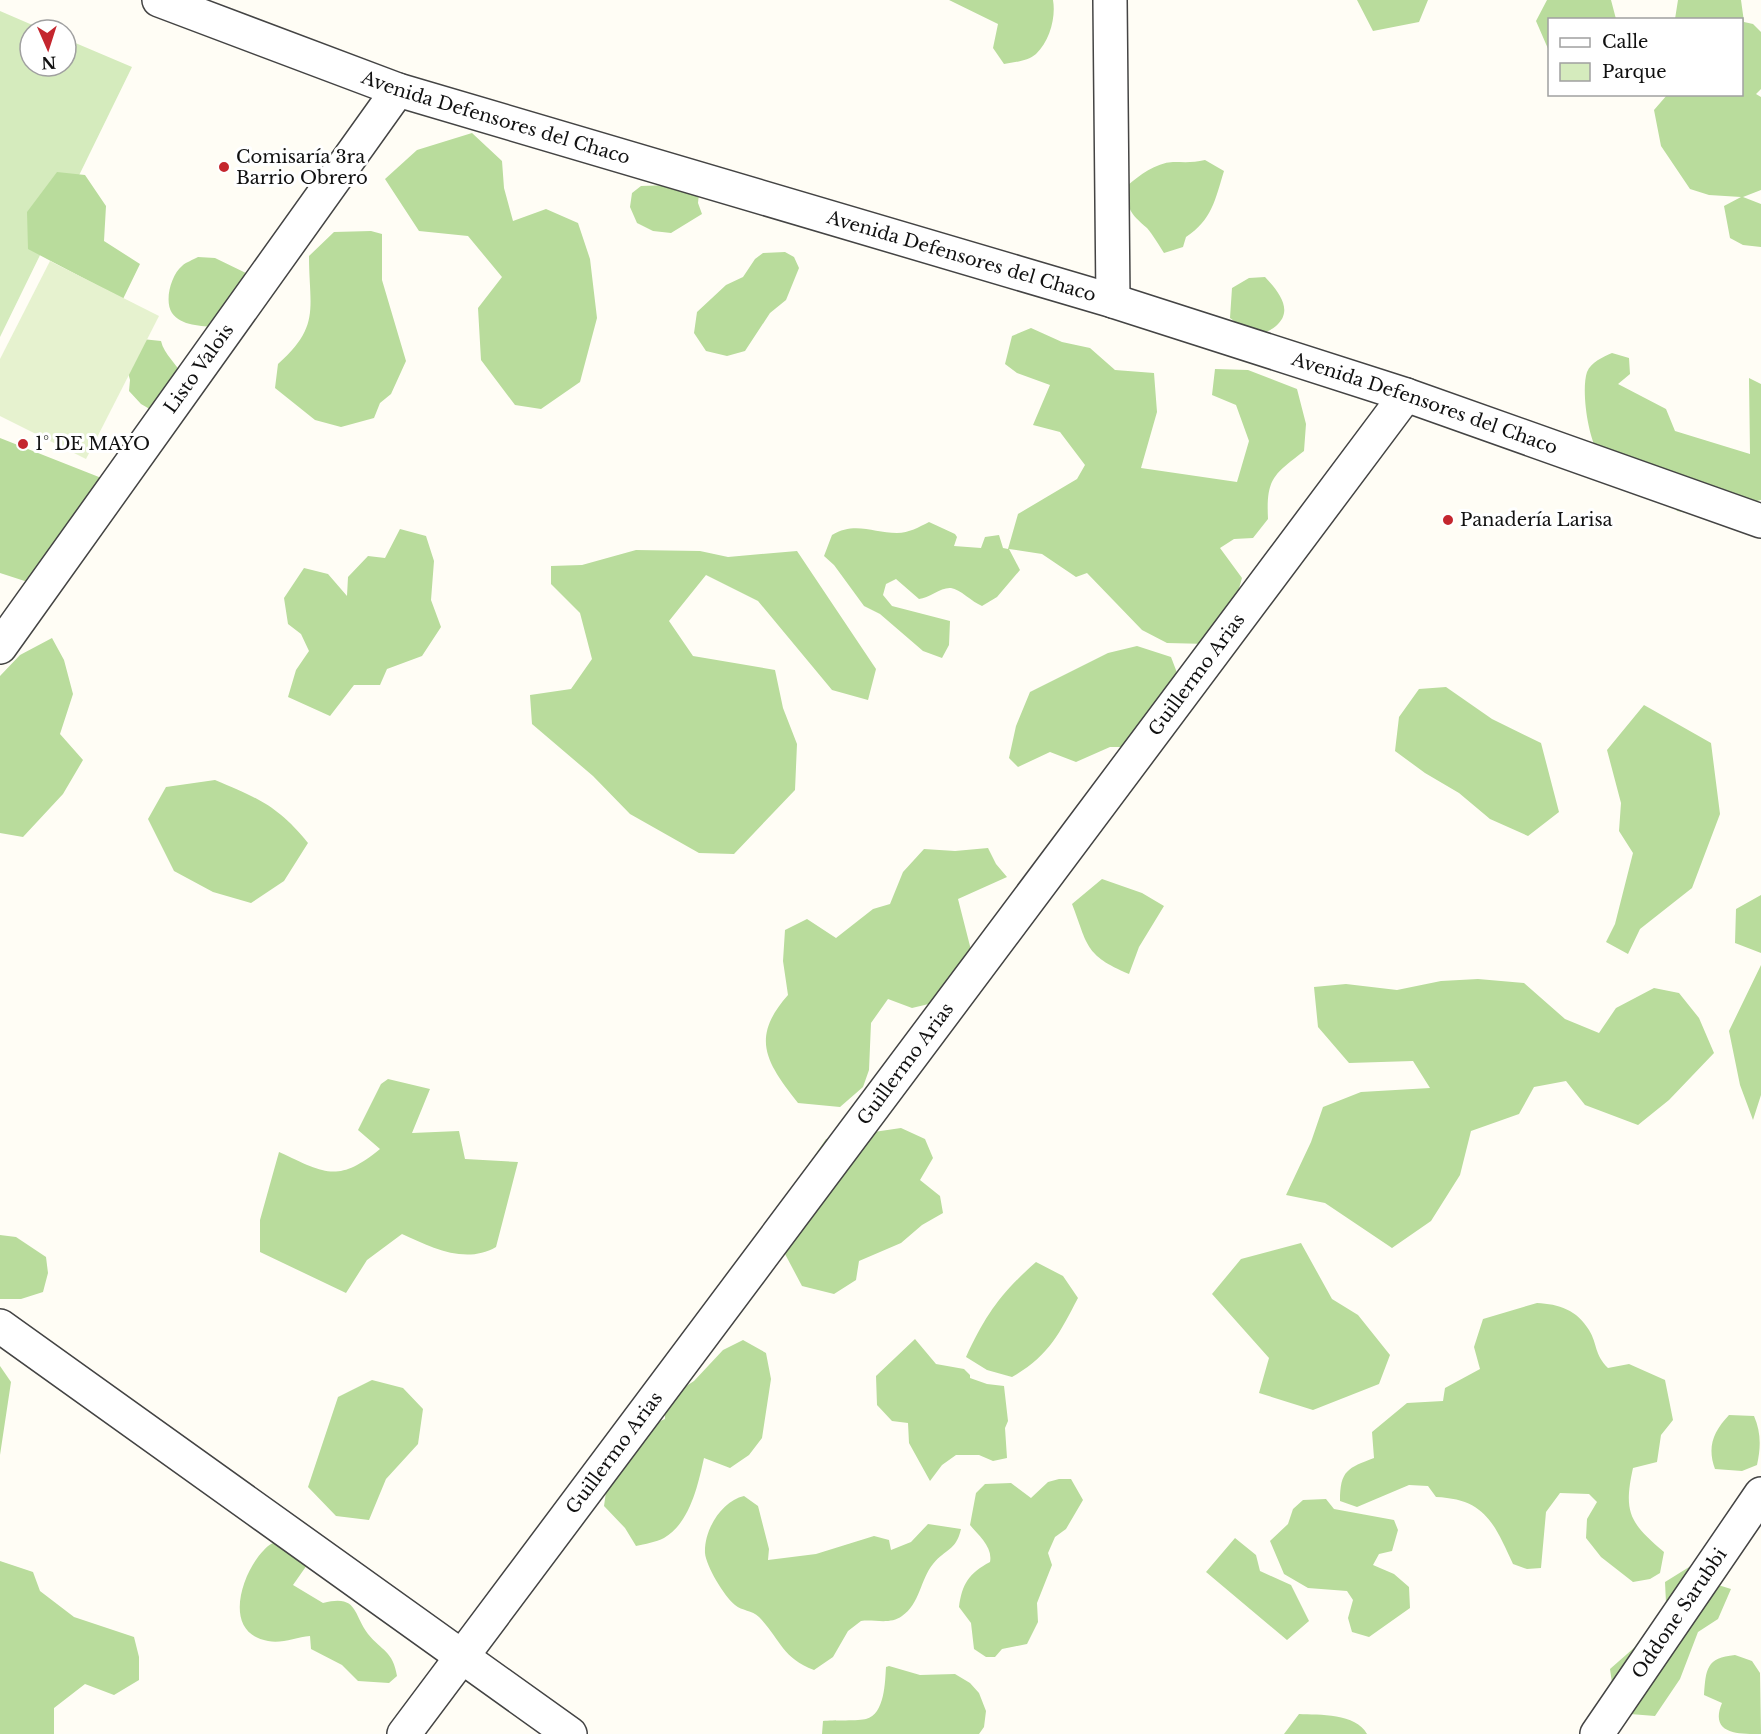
<svg xmlns="http://www.w3.org/2000/svg" width="1761" height="1734" viewBox="0 0 1761 1734" font-family="'Libre Baskerville',serif">
  <rect width="100%" height="100%" fill="#fffdf5"/>
  <path fill="#d5ebbd" d="M 0,11 L 44,30 L 30,30 L 30,66 L 66,66 L 66,39 L 132,67 L 0,337 Z"/>
  <path fill="#b9dc9c" d="M 949,0 L 1053,0 C 1056,17 1050,41 1036,54 C 1028,61 1015,62 1004,64 L 993,48 L 998,24 Z
    M 1357,0 L 1428,0 L 1419,22 L 1373,31 Z
    M 1547,0 L 1611,0 L 1616,19 L 1550,20 L 1549,51 L 1536,21 Z
    M 1678,0 L 1741,0 L 1744,22 L 1753,24 L 1761,32 L 1761,89 L 1756,94 L 1761,97 L 1761,190 L 1743,197 L 1761,204 L 1761,247 L 1743,245 L 1730,238 L 1724,206 L 1741,197 L 1709,195 L 1690,189 L 1661,146 L 1654,110 L 1667,95 L 1742,94 L 1742,20 L 1675,19 Z
    M 472,133 L 502,161 L 504,188 L 513,221 L 546,209 L 578,223 L 590,259 L 597,318 L 580,382 L 541,409 L 515,405 L 481,360 L 478,308 L 502,277 L 468,236 L 419,231 L 385,179 L 417,150 Z
    M 1205,160 L 1224,171 C 1215,200 1212,220 1186,237 L 1183,247 L 1164,253 C 1159,245 1153,235 1147,228 C 1129,212 1128,211 1127,186 C 1140,175 1155,163 1173,162 C 1184,162 1193,163 1205,160 Z
    M 57,172 L 85,175 L 106,206 L 104,241 L 140,264 L 123,299 L 28,249 L 27,212 Z
    M 670,185 L 699,193 L 698,203 L 702,214 L 671,233 L 653,231 L 637,223 L 630,207 L 632,193 L 641,186 Z
    M 371,231 L 382,234 L 382,280 L 406,361 L 391,394 L 380,403 L 374,418 L 341,427 L 315,420 L 275,388 L 278,364 C 321,326 309,308 309,256 L 334,232 Z
    M 785,252 L 794,257 L 799,268 L 786,300 L 770,313 L 745,351 L 727,356 L 706,351 L 694,333 L 697,312 L 726,285 L 743,277 L 755,259 L 763,253 Z
    M 198,257 L 215,258 L 250,275 L 216,327 C 202,326 181,326 172,313 C 164,301 171,275 182,266 C 186,262 193,260 198,257 Z
    M 1265,277 C 1277,290 1295,310 1276,326 C 1270,331 1263,334 1254,333 C 1246,332 1236,322 1230,318 L 1232,288 L 1249,278 Z
    M 1031,328 L 1062,342 L 1090,348 L 1115,370 L 1154,373 L 1157,412 L 1141,468 L 1237,482 L 1249,441 L 1236,405 L 1212,395 L 1215,369 L 1248,370 L 1297,389 L 1306,424 L 1304,451 C 1273,475 1266,479 1268,519 L 1253,538 L 1234,539 L 1220,548 L 1242,578 L 1236,599 L 1208,644 L 1167,643 L 1142,630 L 1087,573 L 1076,577 L 1042,554 L 1009,549 L 1020,570 L 997,597 L 982,606 C 972,602 960,589 951,588 C 941,587 929,598 919,599 L 896,579 L 886,584 L 883,595 L 892,606 L 950,621 L 949,645 L 942,658 L 923,651 L 880,614 L 864,606 L 834,565 L 824,556 L 832,535 C 855,521 874,533 897,533 C 909,533 919,527 929,522 L 955,534 L 957,537 L 954,546 L 981,548 L 985,537 L 999,535 L 1003,548 L 1008,549 L 1018,514 L 1077,479 L 1085,465 L 1060,432 L 1033,425 L 1050,385 L 1017,373 L 1005,364 L 1012,336 Z
    M 142,339 L 161,341 C 164,355 177,363 184,379 L 153,411 L 141,404 L 129,391 L 130,380 L 125,362 Z
    M 1612,353 L 1629,358 L 1630,374 L 1618,384 L 1666,409 L 1675,431 L 1750,454 L 1749,378 L 1761,384 L 1761,500 L 1702,516 L 1677,511 L 1671,501 C 1659,493 1604,461 1598,452 C 1588,437 1581,390 1587,372 C 1591,362 1603,357 1612,353 Z
    M 0,438 L 104,479 L 34,584 L 0,573 Z
    M 400,529 L 426,536 L 434,561 L 431,600 L 441,627 L 422,656 L 387,669 L 380,685 L 354,685 L 330,716 L 288,697 L 296,670 L 309,651 L 301,634 L 288,624 L 284,598 L 304,568 L 328,574 L 347,596 L 348,577 L 368,556 L 385,558 Z
    M 636,550 L 700,551 L 728,557 L 797,551 L 876,669 L 868,700 L 832,690 L 758,601 L 706,575 L 669,621 L 693,656 L 775,670 L 783,708 L 797,744 L 795,790 L 734,854 L 699,853 L 630,814 L 593,776 L 532,724 L 530,695 L 571,689 L 592,659 L 580,613 L 551,584 L 551,566 L 582,565 Z
    M 52,638 L 64,660 L 73,694 L 60,734 L 83,760 L 63,794 L 23,837 L 0,833 L 0,676 L 20,655 Z
    M 1137,646 L 1171,657 L 1184,691 L 1143,747 L 1110,747 L 1076,762 L 1050,752 L 1018,767 L 1009,758 L 1016,726 L 1030,692 L 1108,653 Z
    M 1446,687 L 1492,719 L 1541,743 L 1559,812 L 1528,836 L 1490,819 L 1459,793 L 1425,773 L 1395,751 L 1399,717 L 1419,689 Z
    M 1644,705 L 1711,743 L 1720,814 L 1692,888 L 1640,929 L 1628,954 L 1606,942 L 1615,924 L 1633,853 L 1619,831 L 1621,803 L 1607,750 Z
    M 215,780 C 258,798 278,806 308,843 L 284,881 L 251,903 L 213,892 L 174,871 L 148,819 L 166,787 Z
    M 988,848 L 996,864 L 1007,877 L 958,899 L 971,950 L 937,1002 L 912,1008 L 888,999 L 871,1023 L 869,1070 L 863,1087 L 840,1107 L 798,1103 C 766,1062 750,1038 788,995 L 783,961 L 785,930 L 807,919 L 836,938 L 873,909 L 890,904 L 903,872 L 924,849 L 955,851 Z
    M 1102,879 L 1142,893 L 1164,906 L 1139,947 L 1129,974 C 1084,955 1088,945 1072,904 Z
    M 1761,895 L 1761,953 L 1735,943 L 1736,909 Z
    M 1761,965 L 1761,1095 L 1753,1120 L 1740,1085 L 1729,1031 Z
    M 1478,979 L 1524,983 L 1565,1019 L 1599,1033 L 1616,1008 L 1654,988 L 1679,993 L 1699,1018 L 1714,1053 L 1669,1100 L 1638,1125 L 1585,1105 L 1566,1081 L 1534,1087 L 1519,1114 L 1471,1131 L 1460,1175 L 1431,1221 L 1392,1248 L 1325,1203 L 1286,1195 L 1311,1142 L 1323,1107 L 1361,1092 L 1430,1088 L 1413,1061 L 1349,1063 L 1318,1027 L 1314,987 L 1346,984 L 1397,990 L 1441,981 Z
    M 388,1079 L 430,1089 L 412,1133 L 459,1131 L 465,1159 L 518,1162 L 496,1247 C 465,1265 431,1247 402,1234 L 367,1260 L 346,1293 L 260,1252 L 260,1220 L 279,1152 C 325,1173 337,1184 380,1149 L 358,1130 L 381,1084 Z
    M 901,1128 L 925,1139 L 933,1158 L 920,1180 L 940,1196 L 943,1213 L 922,1225 L 901,1243 L 859,1261 L 856,1280 L 834,1294 L 802,1286 L 785,1254 L 783,1202 L 826,1139 Z
    M 0,1235 L 16,1237 L 46,1257 L 48,1273 L 43,1292 L 21,1299 L 0,1299 Z
    M 1301,1243 L 1332,1299 L 1358,1315 L 1390,1355 L 1379,1384 L 1313,1410 L 1259,1393 L 1269,1358 L 1212,1294 L 1241,1259 Z
    M 1036,1262 L 1063,1276 L 1078,1298 C 1059,1334 1049,1356 1012,1377 L 987,1370 L 966,1357 C 986,1314 1001,1293 1036,1262 Z
    M 1537,1303 C 1559,1304 1577,1310 1589,1330 C 1598,1345 1594,1354 1608,1368 L 1629,1364 L 1665,1380 L 1673,1420 L 1661,1435 L 1657,1462 L 1633,1468 C 1623,1513 1630,1523 1664,1552 L 1660,1573 L 1650,1579 L 1633,1582 L 1601,1557 L 1586,1538 L 1587,1519 L 1597,1502 L 1589,1494 L 1560,1493 L 1546,1512 L 1541,1568 L 1527,1569 L 1513,1564 C 1494,1523 1485,1499 1436,1497 L 1428,1486 L 1409,1485 L 1357,1507 L 1340,1501 C 1340,1470 1348,1468 1374,1458 L 1372,1432 L 1407,1403 L 1443,1401 L 1445,1388 L 1480,1369 L 1474,1347 L 1483,1319 Z
    M 915,1339 L 936,1364 L 964,1369 L 970,1375 L 970,1378 L 987,1384 L 1004,1386 L 1008,1421 L 1005,1428 L 1007,1458 L 993,1461 L 979,1455 L 956,1455 L 942,1465 L 930,1481 L 909,1443 L 908,1423 L 892,1421 L 877,1405 L 876,1376 Z
    M 743,1340 L 766,1353 L 771,1379 L 762,1438 L 749,1455 L 730,1468 L 704,1458 C 698,1485 690,1523 664,1538 C 656,1542 645,1544 636,1546 L 625,1528 L 604,1506 L 608,1478 L 649,1426 L 665,1419 L 665,1400 L 694,1381 L 723,1350 Z
    M 0,1366 L 11,1382 L 0,1455 Z
    M 372,1380 L 403,1388 L 423,1409 L 418,1444 L 386,1479 L 369,1520 L 336,1516 L 308,1487 L 338,1397 Z
    M 1729,1415 L 1754,1416 C 1761,1432 1761,1447 1757,1465 L 1742,1471 L 1715,1469 C 1707,1447 1713,1432 1729,1415 Z
    M 1059,1479 L 1071,1479 L 1083,1500 L 1066,1529 L 1055,1537 L 1048,1553 L 1052,1565 L 1037,1603 L 1038,1622 L 1027,1644 L 1002,1649 L 995,1657 L 986,1657 L 974,1649 L 971,1623 L 959,1607 C 962,1584 969,1573 990,1562 C 993,1547 979,1536 970,1525 L 976,1493 L 985,1484 L 1011,1483 L 1031,1498 L 1048,1482 Z
    M 744,1496 L 758,1506 L 769,1549 L 768,1560 L 816,1554 L 874,1536 L 889,1540 L 891,1550 L 911,1542 L 928,1524 L 961,1529 C 956,1551 946,1548 933,1564 C 920,1580 920,1604 902,1616 C 890,1625 874,1619 861,1621 L 848,1631 L 833,1657 L 814,1670 C 781,1657 781,1640 759,1617 C 752,1610 742,1611 735,1605 C 724,1596 706,1566 705,1553 C 704,1529 722,1501 744,1496 Z
    M 1326,1499 L 1334,1509 L 1394,1520 L 1398,1530 L 1392,1551 L 1379,1554 L 1373,1565 L 1394,1574 L 1409,1587 L 1410,1608 L 1369,1637 L 1352,1632 L 1348,1618 L 1353,1600 L 1347,1591 L 1308,1588 L 1284,1574 L 1270,1541 L 1288,1524 L 1293,1509 L 1303,1500 Z
    M 1235,1538 L 1256,1555 L 1260,1571 L 1291,1585 L 1309,1621 L 1287,1640 L 1206,1572 Z
    M 280,1539 L 307,1565 L 293,1585 L 323,1603 C 358,1594 353,1614 368,1634 C 382,1651 393,1651 397,1676 L 389,1683 L 358,1681 L 342,1665 L 311,1649 L 310,1636 C 296,1637 282,1644 268,1641 C 221,1633 242,1572 264,1550 C 268,1545 275,1542 280,1539 Z
    M 0,1561 L 33,1572 L 40,1591 L 74,1617 L 134,1637 L 139,1657 L 139,1680 L 114,1695 L 85,1684 L 54,1708 L 54,1734 L 0,1734 Z
    M 1694,1564 L 1715,1584 L 1731,1589 L 1718,1619 L 1698,1632 L 1680,1679 L 1655,1716 L 1630,1714 L 1612,1683 L 1610,1669 L 1635,1647 L 1666,1603 L 1665,1582 Z
    M 1735,1655 L 1752,1661 L 1760,1673 L 1761,1734 C 1738,1734 1709,1734 1722,1703 L 1704,1695 C 1706,1669 1706,1658 1735,1655 Z
    M 889,1666 L 920,1675 L 955,1674 L 970,1683 L 979,1693 L 986,1711 L 984,1727 L 979,1734 L 822,1734 L 823,1721 C 832,1720 860,1721 866,1719 C 885,1714 885,1682 886,1667 Z
    M 1299,1714 C 1319,1715 1356,1713 1367,1734 L 1284,1734 Z"/>
  <path fill="#e6f2cf" d="M 50,261 L 159,316 L 86,459 L 0,416 L 0,359 Z"/>
  <g fill="none" stroke-linecap="round" stroke-linejoin="round">
    <defs>
      <g id="street">
        <path id="s1" d="M 159,0 L 398,90 L 1113,301 L 1406,395 L 1761,521"/>
        <path d="M 1110,0 L 1113,301"/>
        <path id="s2" d="M 0,647 L 398,90"/>
        <path d="M 0,1326 L 570,1734"/>
        <path id="s3" d="M 404,1734 L 1406,395"/>
        <path id="s4" d="M 1597,1734 L 1761,1494"/>
      </g>
    </defs>
    <use href="#street" stroke="#444" stroke-width="36"/>
    <use href="#street" stroke="#fff" stroke-width="33"/>
  </g>
  <g fill="#c4262e" stroke="#fff" stroke-width="2">
    <circle cx="224" cy="167" r="6"/>
    <circle cx="23" cy="444" r="6"/>
    <circle cx="1448" cy="520" r="6"/>
  </g>
  <g text-anchor="middle" dominant-baseline="central" stroke-width="6" stroke-linejoin="round" paint-order="stroke">
    <g font-size="18" fill="#111" stroke="#fff">
      <text stroke="none"><textPath href="#s1" startOffset="357">Avenida Defensores del Chaco</textPath></text>
      <text stroke="none"><textPath href="#s1" startOffset="843">Avenida Defensores del Chaco</textPath></text>
      <text stroke="none"><textPath href="#s2" startOffset="342">Listo Valois</textPath></text>
      <text stroke="none"><textPath href="#s1" startOffset="1329">Avenida Defensores del Chaco</textPath></text>
      <text stroke="none"><textPath href="#s3" startOffset="1323">Guillermo Arias</textPath></text>
      <text stroke="none"><textPath href="#s3" startOffset="837">Guillermo Arias</textPath></text>
      <text stroke="none"><textPath href="#s3" startOffset="351">Guillermo Arias</textPath></text>
      <text stroke="none"><textPath href="#s4" startOffset="146">Oddone Sarubbi</textPath></text>
    </g>
    <g font-size="18" fill="#111" stroke="#fff" text-anchor="start">
      <text x="236" y="157">Comisaría 3ra<tspan x="236" dy="21">Barrio Obrero</tspan></text>
      <text x="35" y="444">1° DE MAYO</text>
      <text x="1460" y="520">Panadería Larisa</text>
    </g>
  </g>
  <rect x="1548" y="18" width="195" height="78" fill="#ffffff" stroke="#a0a0a0" stroke-width="1.5"/>
  <rect x="1560" y="38" width="30" height="9" fill="#ffffff" stroke="#a0a0a0" stroke-width="1.5"/>
  <text x="1602" y="48" font-size="18" fill="#111111">Calle</text>
  <rect x="1560" y="63" width="30" height="18" fill="#d5ebbd" stroke="#a0a0a0" stroke-width="1.5"/>
  <text x="1602" y="78" font-size="18" fill="#111111">Parque</text>
  <g transform="translate(48 48) rotate(177)"><circle r="28" fill="#ffffff" stroke="#a0a0a0" stroke-width="1.5"/>
  <path d="M0-4.5L10 22L0 15L-10 22Z" fill="#c4262e"/>
  <text y="-9" font-size="16" font-weight="bold" text-anchor="middle" fill="#111111">N</text>
  </g>
</svg>
